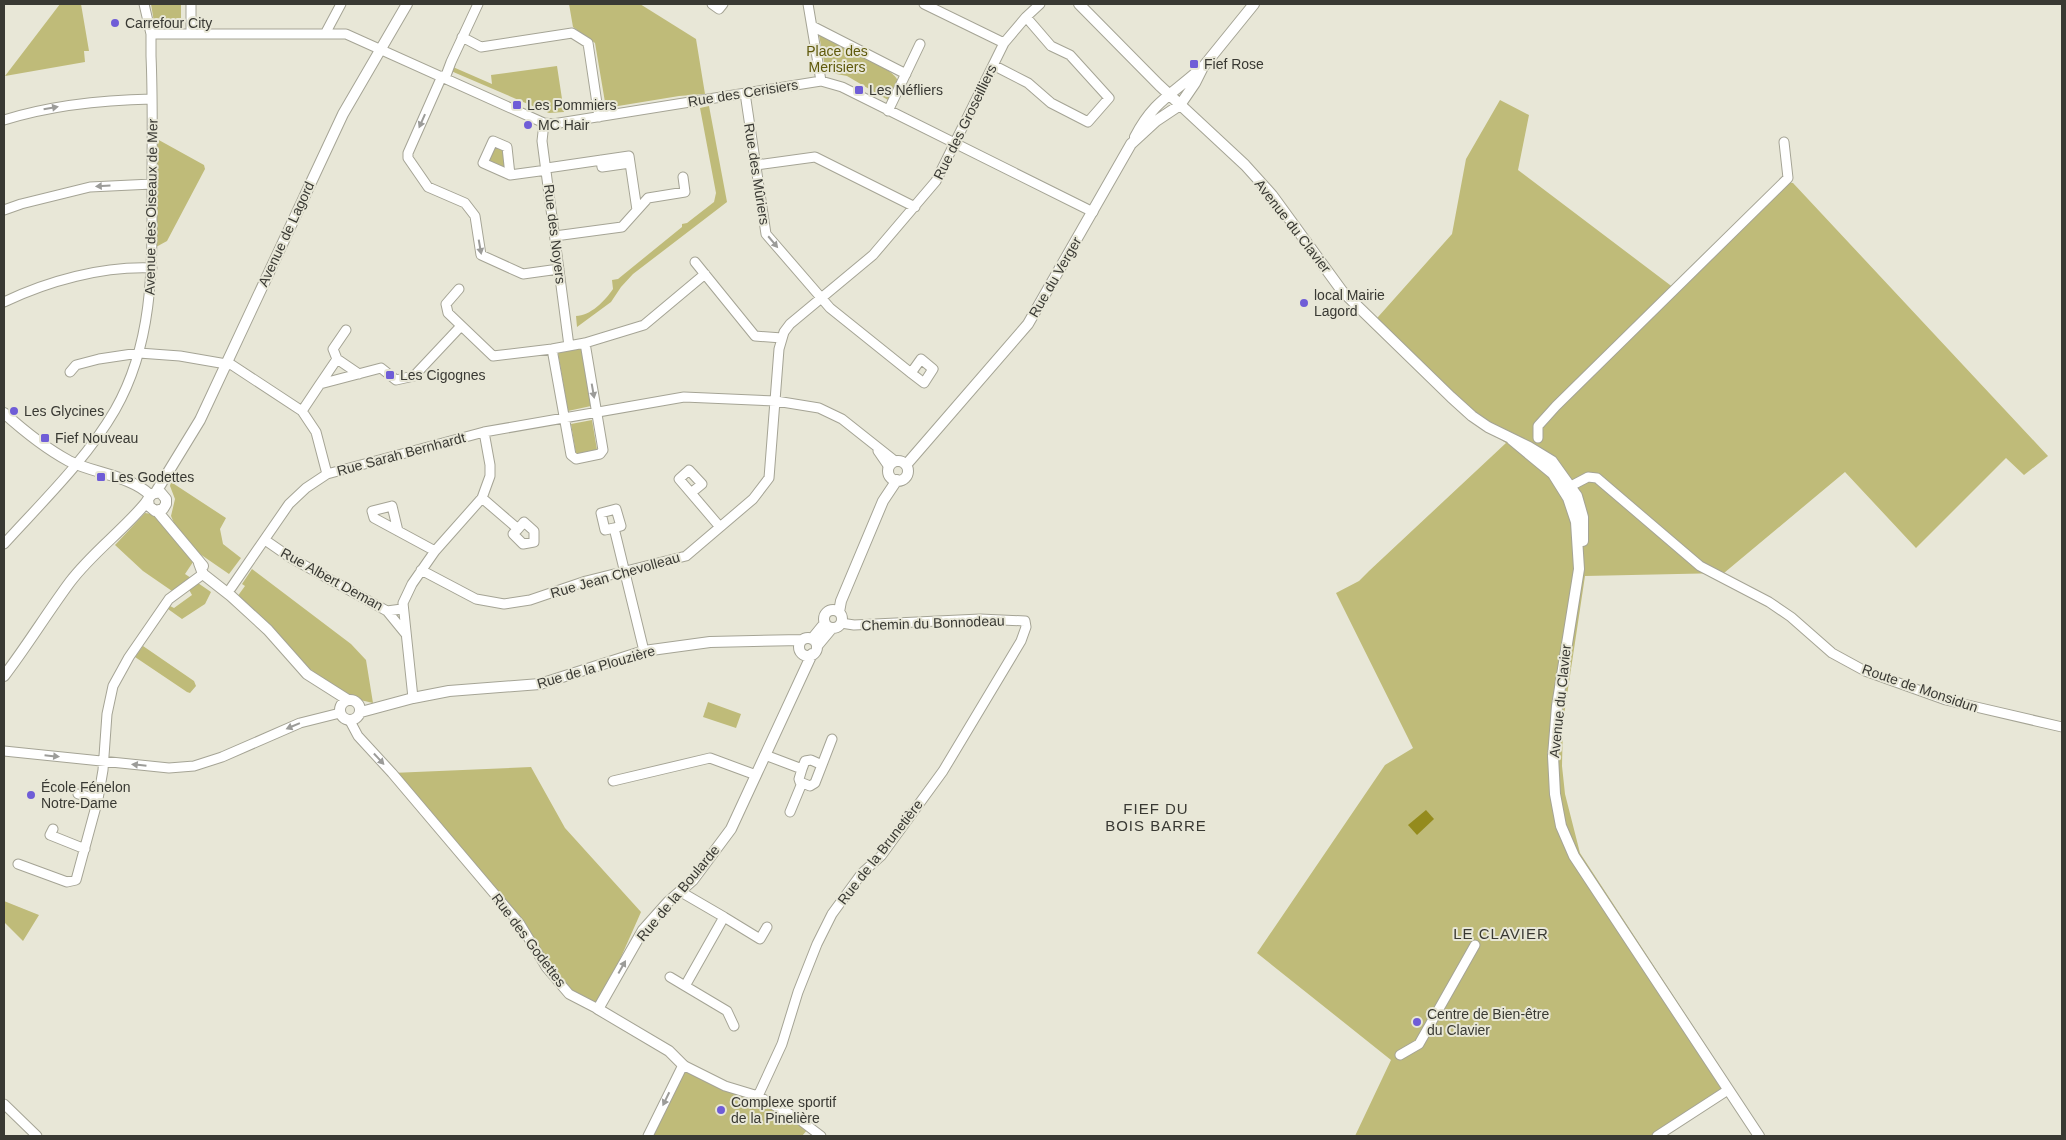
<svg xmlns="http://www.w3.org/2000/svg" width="2066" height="1140" viewBox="0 0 2066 1140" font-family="Arial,sans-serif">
  <rect width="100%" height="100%" fill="#e8e7d7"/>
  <path fill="#bfbb79" d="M 60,4 L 81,4 L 89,51 L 84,51 L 85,62 L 5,76 Z
    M 151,4 L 181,4 L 181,23 L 154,22 Z
    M 569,4 L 640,4 L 696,39 L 705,94 L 679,96 L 606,108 L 595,43 L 573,27 Z
    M 819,35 C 835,42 890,66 897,79 C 900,84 891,95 888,100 L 847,76 L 826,72 Z
    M 557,66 L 564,112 L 549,113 L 451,71 L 453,67 L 492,84 L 491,75 Z
    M 1500,100 L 1529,115 L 1518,170 L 1674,288 L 1784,182 L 1793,183 L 2048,456 L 2024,475 L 2006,458 L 1916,548 L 1845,472 L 1724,573 L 1585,576 L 1563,722 L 1562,766 L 1565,794 L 1580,853 L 1733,1087 L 1657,1136 L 1355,1136 L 1391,1060 L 1257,953 L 1385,765 L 1413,748 L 1336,593 L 1359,581 L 1369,571 L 1506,443 L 1471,420 L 1370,326 L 1452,234 L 1466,159 Z
    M 709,106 L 727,202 L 633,274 L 621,287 L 611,302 L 577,327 L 576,316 C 590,316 605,301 613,289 L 612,280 L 618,279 L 682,227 L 682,224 L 687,223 L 714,202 L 716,193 L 700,108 Z
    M 157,139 L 204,165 L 205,169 L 167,241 L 156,247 Z
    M 493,141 L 507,147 L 510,175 L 483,163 Z
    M 581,348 L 591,406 L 568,411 L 558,353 Z
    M 592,420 L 597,450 L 576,454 L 571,424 Z
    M 171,482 L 226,518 L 220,529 L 223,544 L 241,558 L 229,574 L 200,554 L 198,555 L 174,523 L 171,516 L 175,499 L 170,486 Z
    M 145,513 C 164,513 183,548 193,562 L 185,574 L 191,578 L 172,591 L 143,571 L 115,545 Z
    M 252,569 L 351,644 L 366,660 L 373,703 C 314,692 282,632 237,597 L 245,586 L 242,584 Z
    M 195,581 L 211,592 L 205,604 L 182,619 L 168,609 L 170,606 L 174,608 L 192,595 L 187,586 Z
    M 143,646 L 194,681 L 196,686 L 190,693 L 187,692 L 135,657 Z
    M 708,702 L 741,714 L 736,728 L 703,717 Z
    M 531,767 L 565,828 L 641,912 L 598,1009 L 569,994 L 520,924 L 392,773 Z
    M 4,901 L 39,915 L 23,941 L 4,922 Z
    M 684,1068 L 757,1098 L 808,1129 L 802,1136 L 650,1136 Z"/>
  <path fill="#948b1d" d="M 1426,810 L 1434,819 L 1417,835 L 1408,825 Z"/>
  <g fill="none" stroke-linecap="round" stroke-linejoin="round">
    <defs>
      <path id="minor" d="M 712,4 L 719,9 L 723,4
        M 808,4 L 821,81
        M 924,4 L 1004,43
        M 812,26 L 906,74
        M 151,34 L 346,34 L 544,123 L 553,124 L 821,81 L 842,87 L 1093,212
        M 191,34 L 191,4
        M 325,34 L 341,4
        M 462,37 L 481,47 L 572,33 L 588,43 L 599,117
        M 993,65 L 1028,83 L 1051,103 L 1088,122 L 1109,98 L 1070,55 L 1051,46 L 1026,17
        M 442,76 L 408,153 L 408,158 L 428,187 L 465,203 L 475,216 L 481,255 L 523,274 L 559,269
        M 445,78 L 451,62 L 478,4
        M 745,93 L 766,234 L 830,308 L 911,373 L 924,383 L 933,369 L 921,359 L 911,373
        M 888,111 L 920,44
        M 4,120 C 52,105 102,100 152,99
        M 544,123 L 542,141 L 569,346
        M 601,160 L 602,167 L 630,163
        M 756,165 L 815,157 L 915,207
        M 547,168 L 629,156 L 637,210
        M 510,175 L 507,147 L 493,141 L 483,163 L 510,175 L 547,170
        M 4,210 L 21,204 L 90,187 L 152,184
        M 555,236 L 622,227 L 648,198 L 685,192 L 683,177
        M 695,262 L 755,336 L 782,338
        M 459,289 L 446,304 L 448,313 L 493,356 L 552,349 L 585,343 L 644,325 L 705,274
        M 4,302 C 48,281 102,266 152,268
        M 552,349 L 571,455 L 576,459 L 600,454 L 603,450 L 585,343
        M 337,359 L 359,374
        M 70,372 L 76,365 L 99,359 L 139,353 L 180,356 L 232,365 L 302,411 L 316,432 L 327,474
        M 320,384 L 337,359 L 333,349 L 346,330
        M 302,411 L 320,384 L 381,368 L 396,380 L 414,376 L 461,326
        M 1538,438 L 1538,426 L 1556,406 L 1788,178 L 1784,142
        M 878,451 L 889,467
        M 1565,484 L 1569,487 L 1588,477 L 1597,478 L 1700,566 L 1769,602 L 1791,617 L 1832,653 L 1865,671 L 1946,700 L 2062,727
        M 691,493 L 702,484 L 689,470 L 679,479 L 720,527
        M 482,498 L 518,529 L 513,534 L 523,544 L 534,542 L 534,531 L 524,522 L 518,529
        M 614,528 L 605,530 L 601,513 L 616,509 L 621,526 L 614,528 L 644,651
        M 398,531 L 392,506 L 372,511 L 374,518 L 435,551
        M 265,540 L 291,558 L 387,611 L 402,609
        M 4,544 C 42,502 86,460 115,410 C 155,340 152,262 152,185 C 152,142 153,99 151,56 L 151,34 L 144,4
        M 421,570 L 476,599 L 504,604 L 530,600 L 586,581 L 686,556 L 753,499 L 769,478 L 779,349 L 784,332 L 790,324 L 873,255 L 936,181 L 1004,43 L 1026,17 L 1040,4
        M 231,588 L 289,504 L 306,488 L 327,474 L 484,432 L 684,397 L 776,401 L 819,408 L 842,419 L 895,461
        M 387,611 L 405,633
        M 413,698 L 403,603 L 412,584 L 435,551 L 482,498 L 490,476 L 490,465 L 484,432
        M 350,721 L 358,736 L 392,773 L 520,924 L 546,967 L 569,994 L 598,1009
        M 4,751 L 169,768 L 194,766 L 222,757 L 300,723 L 340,713
        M 765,755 L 802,769 L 799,779 L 800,782 L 810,786 L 815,783 L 832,739
        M 802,769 L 805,761 L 811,760 L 822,765
        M 613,781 L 710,758 L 756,775
        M 78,794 L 98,799
        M 790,812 L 802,783
        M 53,829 L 50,835 L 85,849
        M 18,864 L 67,882 L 76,880 L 98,799 L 103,770 L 107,714 L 113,686 L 129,657 L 169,599 L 203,574
        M 681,892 L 724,917 L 685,986 L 727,1011 L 734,1026
        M 724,917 L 760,939 L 767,927
        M 670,977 L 685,986
        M 1400,1055 L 1419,1044 L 1475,945
        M 758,1096 L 782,1044 L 798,992 L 817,944 L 832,914 L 862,873 L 881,856 L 943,771 L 1021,641 L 1026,627 L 1025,621 L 980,619 L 854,625 L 841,623
        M 4,1104 L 37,1136
        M 648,1136 L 683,1065 L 725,1086 L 758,1096 L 800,1120 L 821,1136
        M 1657,1136 L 1728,1090"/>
      <path id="tertiary" d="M 1079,4 L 1159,85 L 1245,165 L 1272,195 L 1342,291 L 1451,397 L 1472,416 L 1488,427 L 1529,447 L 1552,461 L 1577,496 L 1583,517 L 1583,541
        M 1135,137 C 1153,102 1171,95 1198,71
        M 4,413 C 24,431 45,448 69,461 C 93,473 131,476 150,495
        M 1512,440 L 1553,474 L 1568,498 L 1576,522 L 1579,569 L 1557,706 L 1553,756 L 1555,794 L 1561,826 L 1574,856 L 1759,1136
        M888 471a10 10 0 1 1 20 0a10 10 0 1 1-20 0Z
        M 906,465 L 1028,324 L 1131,144 L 1156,121 L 1180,105 L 1195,83 L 1203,67 L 1254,4
        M 156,492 L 200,420 L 343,114 L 407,4
        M 157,511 L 203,566
        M 199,563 L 203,574 L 231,596 L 268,630 L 307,674 L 348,700
        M824 619a9 9 0 1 1 18 0a9 9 0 1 1-18 0Z
        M 839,612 L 841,601 L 883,501 L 897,480
        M799 647a9 9 0 1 1 18 0a9 9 0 1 1-18 0Z
        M 812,639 L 825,623
        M 817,646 L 832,628
        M 4,676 C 27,646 47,613 70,582 C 91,554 121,532 144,505 C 150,498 150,491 161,493 L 166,499 L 166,504 L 163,509 L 155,511 L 149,506 L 148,500
        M340 710a10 10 0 1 1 20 0a10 10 0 1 1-20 0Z
        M 361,712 L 413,698 L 449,691 L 540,684 L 644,651 L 710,642 L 802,640
        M 683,1065 L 669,1051 L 598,1009 L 643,930 L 668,902 L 693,880 L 731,829 L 812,654"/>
    </defs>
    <use href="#minor" stroke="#a5a495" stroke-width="11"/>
    <use href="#tertiary" stroke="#a5a495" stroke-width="12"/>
    <use href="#minor" stroke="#fff" stroke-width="9"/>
    <use href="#tertiary" stroke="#fff" stroke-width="10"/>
  </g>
  <defs><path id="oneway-solid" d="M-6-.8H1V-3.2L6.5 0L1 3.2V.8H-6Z" transform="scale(1.25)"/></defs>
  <g fill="#9c9c99">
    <use href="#oneway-solid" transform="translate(51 108) rotate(-10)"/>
    <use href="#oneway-solid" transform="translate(422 121) rotate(114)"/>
    <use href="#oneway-solid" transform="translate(103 186) rotate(177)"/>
    <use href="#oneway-solid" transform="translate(773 242) rotate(50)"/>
    <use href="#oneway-solid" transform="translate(480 247) rotate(80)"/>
    <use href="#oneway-solid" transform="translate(593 391) rotate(80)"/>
    <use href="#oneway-solid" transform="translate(293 726) rotate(157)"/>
    <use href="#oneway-solid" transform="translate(52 756) rotate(6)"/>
    <use href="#oneway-solid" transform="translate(379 759) rotate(47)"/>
    <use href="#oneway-solid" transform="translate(139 765) rotate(-174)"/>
    <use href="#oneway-solid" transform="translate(622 967) rotate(-61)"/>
    <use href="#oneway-solid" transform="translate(666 1099) rotate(116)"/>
  </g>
  <g fill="#6f5dd7" stroke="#e8e7d7" stroke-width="2">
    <circle cx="115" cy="23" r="5"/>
    <rect x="1189" y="59" width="10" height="10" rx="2.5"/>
    <rect x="854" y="85" width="10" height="10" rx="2.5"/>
    <rect x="512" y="100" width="10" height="10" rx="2.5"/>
    <circle cx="528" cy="125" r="5"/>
    <circle cx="1304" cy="303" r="5"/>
    <rect x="385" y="370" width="10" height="10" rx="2.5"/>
    <circle cx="14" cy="411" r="5"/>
    <rect x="40" y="433" width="10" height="10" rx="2.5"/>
    <rect x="96" y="472" width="10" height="10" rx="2.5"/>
    <circle cx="31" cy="795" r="5"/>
    <circle cx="1417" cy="1022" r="5"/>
    <circle cx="721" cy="1110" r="5"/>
  </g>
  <g text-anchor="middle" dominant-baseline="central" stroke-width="4" stroke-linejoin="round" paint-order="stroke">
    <g font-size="14" fill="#393933" stroke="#e8e7d7" text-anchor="start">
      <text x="125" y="23">Carrefour City</text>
      <text x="1204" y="64">Fief Rose</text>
      <text x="869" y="90">Les Néfliers</text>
      <text x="527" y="105">Les Pommiers</text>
      <text x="538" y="125">MC Hair</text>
      <text x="1314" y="295">local Mairie<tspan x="1314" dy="16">Lagord</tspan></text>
      <text x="400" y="375">Les Cigognes</text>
      <text x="24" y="411">Les Glycines</text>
      <text x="55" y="438">Fief Nouveau</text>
      <text x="111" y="477">Les Godettes</text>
      <text x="41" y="787">École Fénelon<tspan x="41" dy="16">Notre-Dame</tspan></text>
      <text x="1427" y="1014">Centre de Bien-être<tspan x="1427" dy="16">du Clavier</tspan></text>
      <text x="731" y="1102">Complexe sportif<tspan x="731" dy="16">de la Pinelière</tspan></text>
    </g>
    <g font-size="14" fill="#5f590b" stroke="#e8e7d7">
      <text x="837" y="51">Place des<tspan x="837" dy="16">Merisiers</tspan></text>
    </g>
    <g font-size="14" fill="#393933" stroke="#e8e7d7">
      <text transform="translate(743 93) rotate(-9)">Rue des Cerisiers</text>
      <text transform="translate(965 122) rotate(-64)">Rue des Groseilliers</text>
      <text transform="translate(757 174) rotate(81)">Rue des Mûriers</text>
      <text transform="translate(151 207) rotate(-89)">Avenue des Oiseaux de Mer</text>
      <text transform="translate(1293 226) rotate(52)">Avenue du Clavier</text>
      <text transform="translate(286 234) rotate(-65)">Avenue de Lagord</text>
      <text transform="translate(555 234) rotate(83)">Rue des Noyers</text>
      <text transform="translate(1055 277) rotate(-60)">Rue du Verger</text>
      <text transform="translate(401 454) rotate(-15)">Rue Sarah Bernhardt</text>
      <text transform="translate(615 575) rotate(-16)">Rue Jean Chevolleau</text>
      <text transform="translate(332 579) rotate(29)">Rue Albert Deman</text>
      <text transform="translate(933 623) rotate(-2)">Chemin du Bonnodeau</text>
      <text transform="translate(596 667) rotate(-16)">Rue de la Plouzière</text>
      <text transform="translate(1920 688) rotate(19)">Route de Monsidun</text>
      <text transform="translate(1560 701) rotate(-84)">Avenue du Clavier</text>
      <text transform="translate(880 852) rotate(-52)">Rue de la Brunetière</text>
      <text transform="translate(678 893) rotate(-50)">Rue de la Boularde</text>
      <text transform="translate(529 940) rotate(53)">Rue des Godettes</text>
    </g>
    <g font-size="15" letter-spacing="1" fill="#393933" stroke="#e8e7d7">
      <text x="1156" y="808">FIEF DU<tspan x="1156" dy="17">BOIS BARRE</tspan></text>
      <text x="1501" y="933">LE CLAVIER</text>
    </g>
  </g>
  <rect width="2066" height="1140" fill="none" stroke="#393933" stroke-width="10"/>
</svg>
